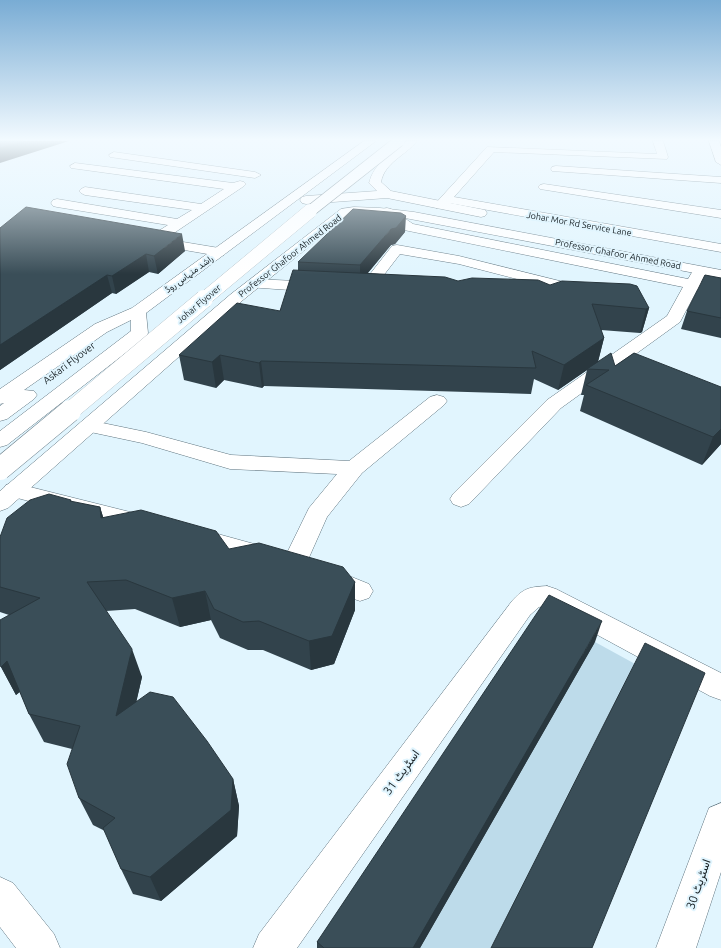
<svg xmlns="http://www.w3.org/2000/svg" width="721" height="948" viewBox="0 0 721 948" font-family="Ubuntu,Vazirmatn,sans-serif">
  <rect width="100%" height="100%" fill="#e1f5fe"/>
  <path fill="#bddbea" d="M 595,642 L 637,665 L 494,948 L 420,948 Z"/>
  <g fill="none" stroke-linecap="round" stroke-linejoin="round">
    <defs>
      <path id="minor" d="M 653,141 L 663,141 L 668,157 L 667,159 L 494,152 L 454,197 L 721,244 L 721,252 L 449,203 C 444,208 442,209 436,208 L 434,205 L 487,147 L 657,154 Z
        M 709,141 L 719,141 L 721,147 L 721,165 L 716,162 Z
        M 114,152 L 255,172 L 261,175 L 255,178 L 110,157 L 109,155 Z
        M 75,163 L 233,183 L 240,181 L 244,182 L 246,184 L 244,186 L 165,239 L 219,248 L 224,249 L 226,252 L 224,255 L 219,256 L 150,244 L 147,240 L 149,237 L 168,225 L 57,207 L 53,206 L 51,203 L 53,200 L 57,199 L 177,219 L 192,210 L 85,195 L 81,193 L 79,191 L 81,189 L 85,187 L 201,204 L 224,189 L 71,168 L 70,166 Z
        M 556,166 L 721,177 L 721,183 L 552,171 L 551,169 L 552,167 Z
        M 544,184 L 721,210 L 721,218 L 540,189 L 538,187 L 540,185 Z
        M 387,208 L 391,209 L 413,224 L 688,279 L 694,269 L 699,268 L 704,269 L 706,272 L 701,282 L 721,285 L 721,295 L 697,290 L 680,322 L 561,408 L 469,504 L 461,507 L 453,504 L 450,499 L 453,494 L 547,400 L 667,316 L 683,287 L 404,230 L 383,215 L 381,212 L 383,209 Z
        M 397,245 L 459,256 L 588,288 L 591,291 L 588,294 L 583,296 L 459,264 L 400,254 L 370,293 L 365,295 L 360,293 L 357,290 L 360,287 L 392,246 Z
        M 253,279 L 318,282 L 323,284 L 326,287 L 323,290 L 318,292 L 248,287 L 245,284 L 248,281 Z
        M 437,395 L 444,397 L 447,401 L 444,405 L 362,473 L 327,517 L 303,571 L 294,573 L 187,543 L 184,537 L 187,531 L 196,528 L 287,553 L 309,508 L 337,474 L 230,469 L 142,443 L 81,430 L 78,426 L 81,422 L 88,420 L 146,432 L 231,455 L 349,461 L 430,397 Z
        M 14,483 L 150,517 L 154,523 L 150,529 L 142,531 L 6,495 L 3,490 L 6,485 Z
        M 327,567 L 369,584 L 373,591 L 369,598 L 360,601 L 351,598 L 318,584 L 314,577 L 318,570 Z
        M 547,586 L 556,589 L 721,673 L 721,700 L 710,696 L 544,606 L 539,607 L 530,615 L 297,948 L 253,948 L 259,934 L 512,601 C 524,588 529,587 547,586 Z
        M 721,803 L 721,872 L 696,948 L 656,948 L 709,808 Z
        M 0,877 L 13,883 L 54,934 L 60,948 L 16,948 L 0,927 Z"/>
      <path id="major" d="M 364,141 L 376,141 L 146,313 L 148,333 L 146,337 L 7,445 L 0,447 L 0,431 L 131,331 L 131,320 L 107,332 L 24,390 L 34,391 L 37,395 L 34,399 L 7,419 L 0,421 L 0,406 L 4,403 L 0,404 L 0,389 L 95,324 L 132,308 Z
        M 406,141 L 417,141 C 405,156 385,162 381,182 L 391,191 L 485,210 L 487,213 L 485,216 L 481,217 L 387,198 L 306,204 L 302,203 L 300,200 L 302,197 L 306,196 L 377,191 L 369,183 C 374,163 391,154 406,141 Z
        M 354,207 L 380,208 L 414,212 L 721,270 L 721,278 L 405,218 L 371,215 L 348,215 L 243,300 L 8,508 L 0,511 L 0,491 L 231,294 L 341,209 Z"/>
    </defs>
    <use href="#minor" stroke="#607580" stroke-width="1"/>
    <use href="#major" stroke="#607580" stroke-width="1"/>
    <use href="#minor" fill="#fff" fill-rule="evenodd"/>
    <use href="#major" fill="#fff" fill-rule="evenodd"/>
    <defs>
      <path id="major-bridge-far3" d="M 309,212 L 399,141"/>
      <path id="major-bridge-far2" d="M 203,300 L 310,211"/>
      <path id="major-bridge-far1" d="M 69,412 L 204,299"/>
      <path id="major-bridge" d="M 0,469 L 70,411"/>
    </defs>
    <use href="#major-bridge-far3" stroke="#607580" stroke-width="12" stroke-linecap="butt"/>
    <use href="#major-bridge-far2" stroke="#607580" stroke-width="14" stroke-linecap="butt"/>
    <use href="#major-bridge-far1" stroke="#607580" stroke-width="18" stroke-linecap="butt"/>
    <use href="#major-bridge" stroke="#607580" stroke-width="23" stroke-linecap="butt"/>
    <use href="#major-bridge-far3" stroke="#fff" stroke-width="11"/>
    <use href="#major-bridge-far2" stroke="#fff" stroke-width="14"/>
    <use href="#major-bridge-far1" stroke="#fff" stroke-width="18"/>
    <use href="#major-bridge" stroke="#fff" stroke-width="22"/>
  </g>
  <path fill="#32434c" d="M 0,228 L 185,251 L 158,274 L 149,272 L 116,294 L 112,293 L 0,370 Z
    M 405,232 L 395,244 L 391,245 L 368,273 L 458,281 L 550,285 L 649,308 L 642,332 L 640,333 L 601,330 L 604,338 L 598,361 L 615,366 L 634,353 L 721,444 L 702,465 L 580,411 L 584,395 L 581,395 L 587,370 L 558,390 L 534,379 L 531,394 L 264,386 L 262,388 L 224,380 L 216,388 L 184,380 L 179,355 L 280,311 L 298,270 L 298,262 Z
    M 721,278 L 721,338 L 681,329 L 687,311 Z
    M 71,500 L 72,502 L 100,507 L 103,517 L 355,582 L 355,610 L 334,664 L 311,670 L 263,650 L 248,650 L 220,638 L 211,620 L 180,627 L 135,609 L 106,611 L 142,677 L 136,702 L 233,779 L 239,806 L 237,836 L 161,901 L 133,894 L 121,869 L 105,831 L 93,825 L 79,798 L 72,749 L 44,742 L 29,714 L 20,692 L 16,695 L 1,667 L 9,615 L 0,612 L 0,537 Z
    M 595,642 L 420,948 L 317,948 L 317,942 Z"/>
  <path fill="#29373e" d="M 23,141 L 69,141 L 0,163 L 0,148 Z
    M 406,216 L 405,232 L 395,244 L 391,245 L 360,282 L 360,265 L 391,229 Z
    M 182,234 L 185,251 L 158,274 L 154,256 Z
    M 146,254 L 149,272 L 116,294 L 112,276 Z
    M 107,275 L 112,293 L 0,370 L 0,345 Z
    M 649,308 L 642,332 L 640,333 L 646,309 Z
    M 604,338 L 598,362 L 587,369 L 587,370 L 558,390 L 564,365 Z
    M 220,355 L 224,380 L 216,388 L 212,362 Z
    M 261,361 L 264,386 L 262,388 L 259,363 Z
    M 721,429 L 721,444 L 702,465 L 713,437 Z
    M 100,507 L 109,536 L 101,518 Z
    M 355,582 L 355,610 L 334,664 L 311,670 L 309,641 Z
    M 205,591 L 211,620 L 180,627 L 172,598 Z
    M 602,621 L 595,642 L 420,948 L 413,948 Z
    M 132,649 L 142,677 L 127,743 L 116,716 Z
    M 7,661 L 22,689 L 16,695 L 1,667 Z
    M 233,779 L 239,806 L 237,836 L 161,901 L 150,877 Z"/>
  <path fill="#3a4e58" stroke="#29373e" d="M 0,141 L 23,141 L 0,148 Z
    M 26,207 L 182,234 L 154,256 L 146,254 L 112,276 L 107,275 L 0,345 L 0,228 Z
    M 353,209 L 401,213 L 406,216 L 396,228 L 391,229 L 360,265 L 298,262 Z
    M 293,270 L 445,277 L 458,281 L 472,278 L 538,280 L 550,285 L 562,281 L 630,284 L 637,286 L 649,308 L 646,309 L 592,304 L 604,338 L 564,365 L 532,351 L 536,368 L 261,361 L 259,363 L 220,355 L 212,362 L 179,355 L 237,303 L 280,311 Z
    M 705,275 L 721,278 L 721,318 L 687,311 Z
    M 611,353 L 615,366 L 634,353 L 721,387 L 721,429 L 713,437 L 586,385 L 609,370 L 587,369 Z
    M 49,494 L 71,500 L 70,501 L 100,507 L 101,518 L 141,510 L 216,531 L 229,549 L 259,543 L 343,567 L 355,582 L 332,636 L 309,641 L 259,621 L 243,622 L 214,609 L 205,591 L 172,598 L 126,580 L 87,582 L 132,649 L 116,716 L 150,692 L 173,697 L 207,741 L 233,779 L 231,810 L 150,877 L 121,869 L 103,828 L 115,818 L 79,798 L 67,764 L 80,726 L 29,714 L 7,661 L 1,667 L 0,665 L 0,620 L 40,598 L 0,587 L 0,537 L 7,518 L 30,500 Z
    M 549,595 L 602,621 L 413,948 L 324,948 L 317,942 Z
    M 645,643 L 705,673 L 592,948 L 491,948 Z"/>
  <linearGradient id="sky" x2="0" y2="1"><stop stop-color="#79acd4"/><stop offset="0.51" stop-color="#f2faff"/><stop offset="1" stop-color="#f2faff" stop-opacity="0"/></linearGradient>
  <rect width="721" height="274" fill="url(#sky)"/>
  <g text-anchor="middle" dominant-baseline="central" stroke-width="4" stroke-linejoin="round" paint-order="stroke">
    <g font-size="9" fill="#182125" stroke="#e1f5fe">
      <text transform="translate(579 224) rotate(10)">Johar Mor Rd Service Lane</text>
      <text transform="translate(618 254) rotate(11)">Professor Ghafoor Ahmed Road</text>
      <text transform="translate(290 256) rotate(-38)">Professor Ghafoor Ahmed Road</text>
      <text transform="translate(189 274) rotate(-36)">راشد منہاس روڈ</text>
      <text transform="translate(199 304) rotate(-40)">Johar Flyover</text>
    </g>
    <g font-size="10" fill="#182125" stroke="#e1f5fe">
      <text transform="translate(69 363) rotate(-37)">Askari Flyover</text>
    </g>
    <g font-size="12" fill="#182125" stroke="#e1f5fe">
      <text transform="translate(401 772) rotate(-54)">اسٹریٹ 31</text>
      <text transform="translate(698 884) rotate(-71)">اسٹریٹ 30</text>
    </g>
  </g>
</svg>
